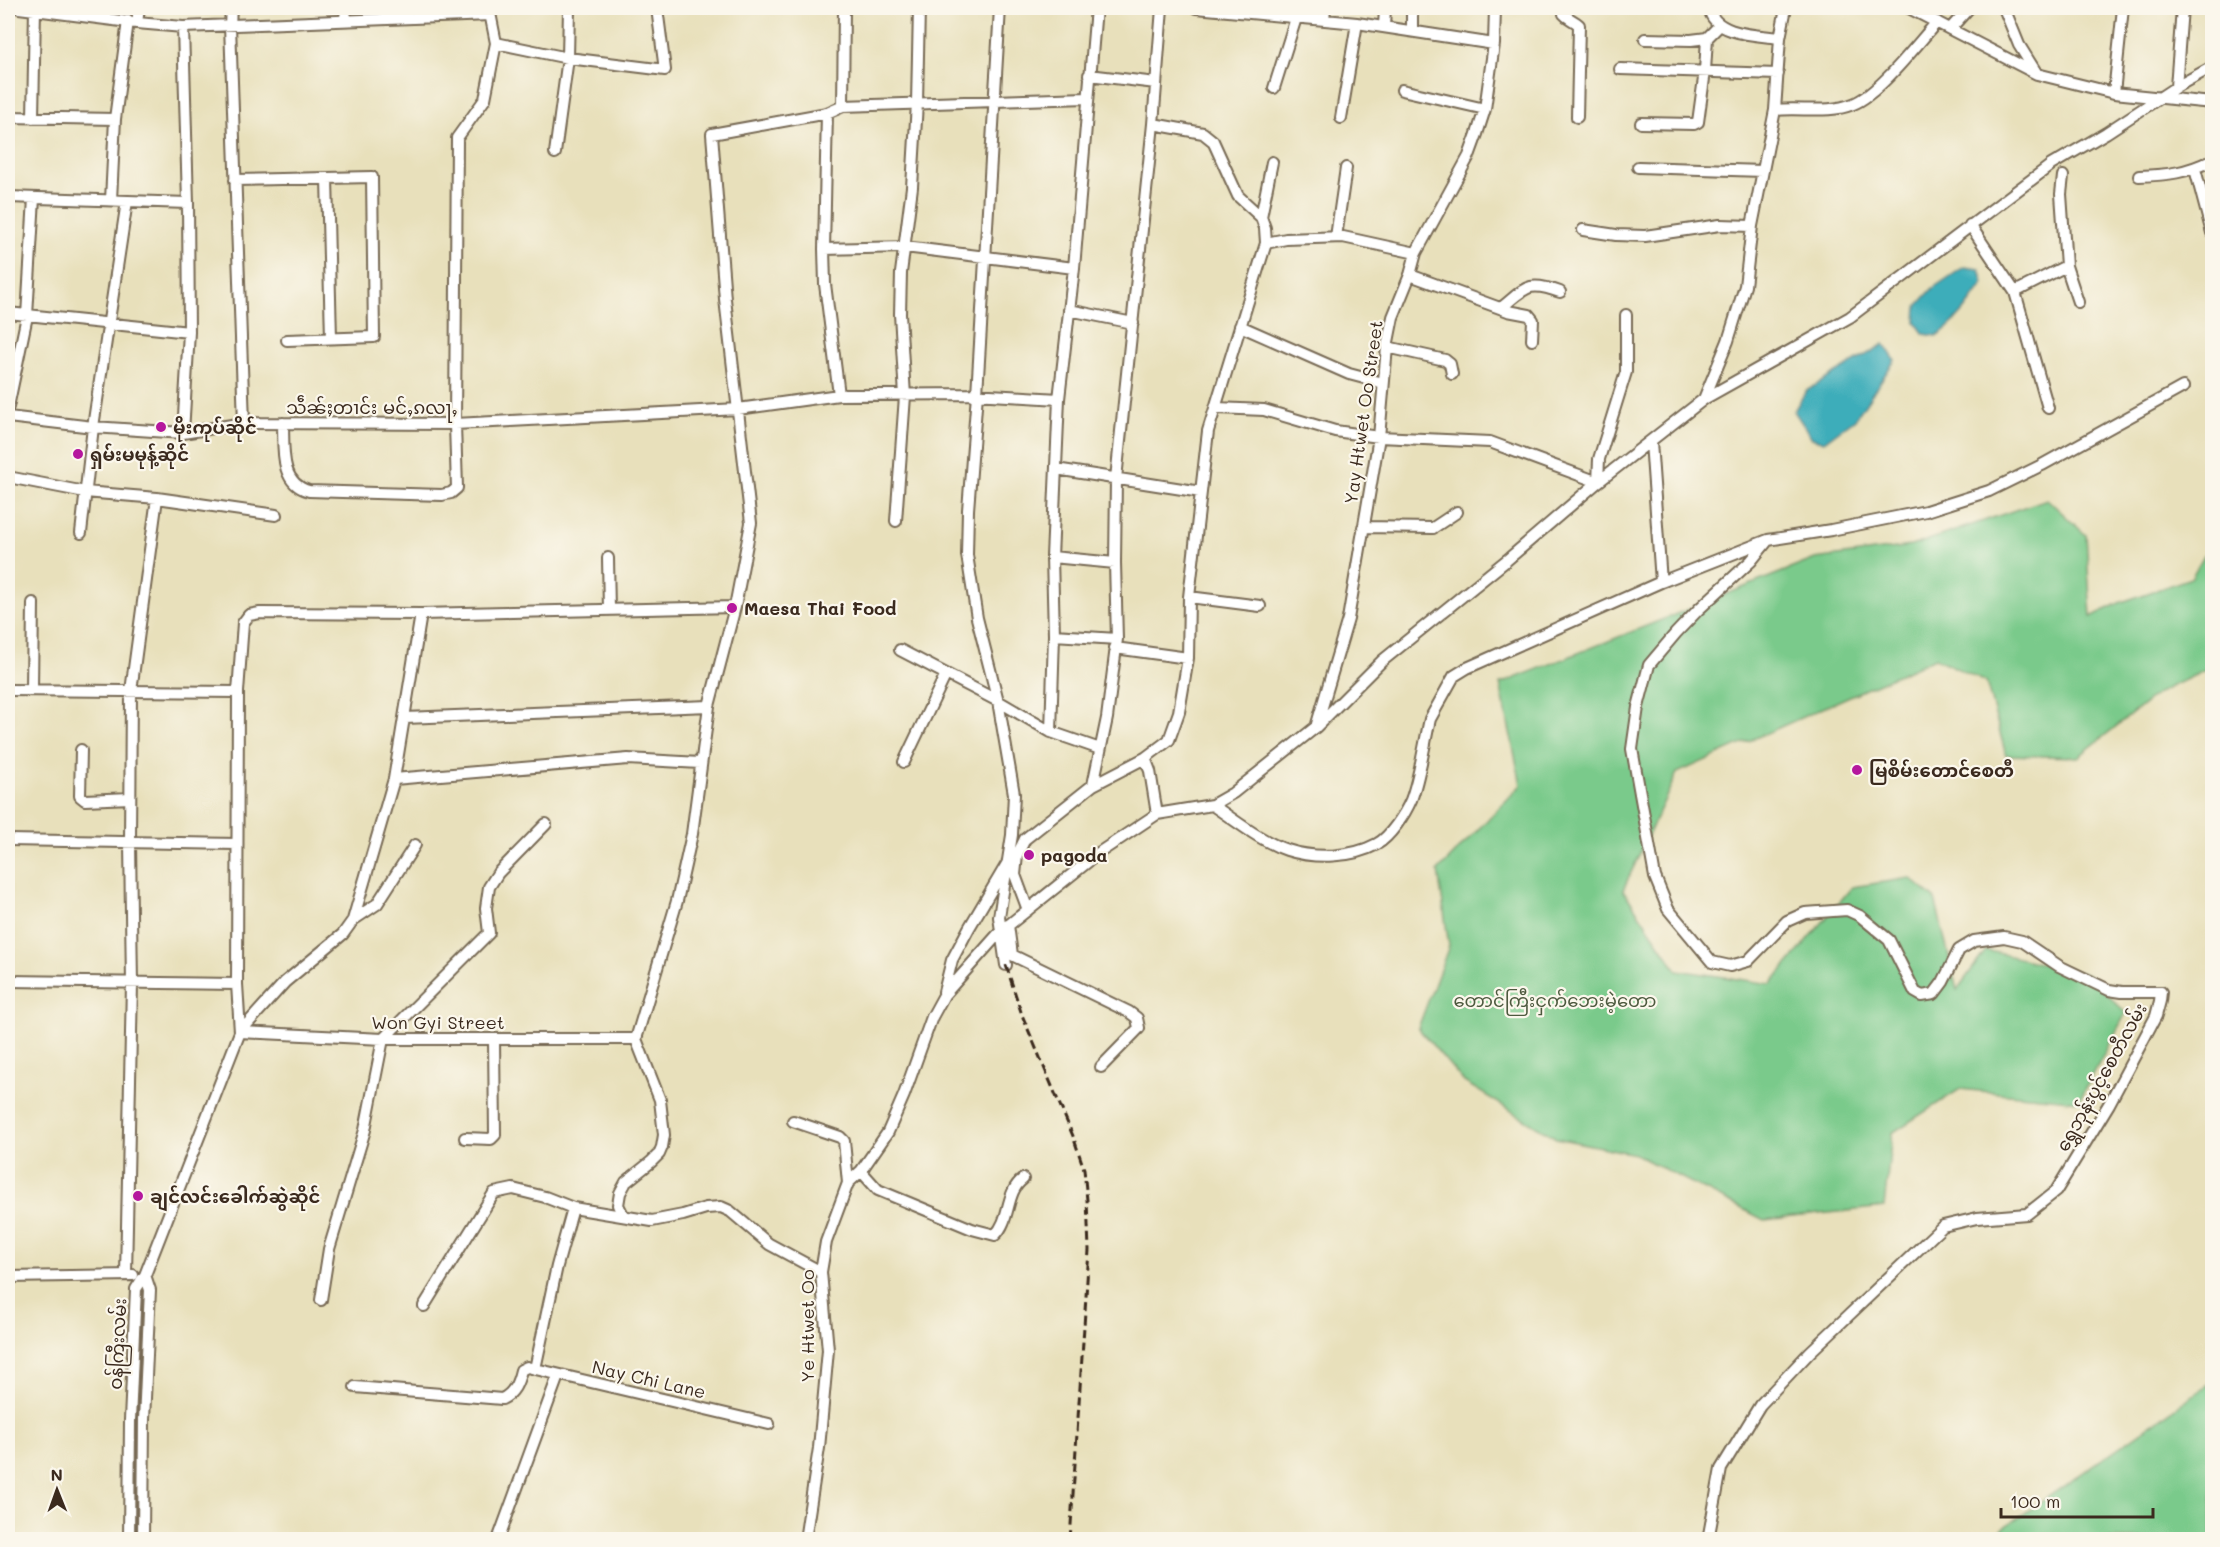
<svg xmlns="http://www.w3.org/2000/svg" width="2220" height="1547" viewBox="0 0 2220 1547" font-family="Mali,'Noto Sans Myanmar',sans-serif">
  <rect width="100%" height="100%" fill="#fbf7ec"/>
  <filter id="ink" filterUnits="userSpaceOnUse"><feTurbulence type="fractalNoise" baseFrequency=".0167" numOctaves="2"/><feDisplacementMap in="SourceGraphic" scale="12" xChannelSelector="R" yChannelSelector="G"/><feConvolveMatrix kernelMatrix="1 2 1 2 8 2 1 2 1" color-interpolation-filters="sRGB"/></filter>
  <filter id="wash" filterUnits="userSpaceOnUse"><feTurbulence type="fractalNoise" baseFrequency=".008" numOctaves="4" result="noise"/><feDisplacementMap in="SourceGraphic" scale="24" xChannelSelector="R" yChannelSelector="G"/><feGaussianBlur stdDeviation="1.35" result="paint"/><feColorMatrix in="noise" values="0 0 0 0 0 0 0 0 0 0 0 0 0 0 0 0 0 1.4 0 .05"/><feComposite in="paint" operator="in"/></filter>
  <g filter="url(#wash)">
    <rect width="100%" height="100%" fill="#e8e0bb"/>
    <path fill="#7aca8b" stroke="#5a7a54" stroke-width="1.5" d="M 2047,499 L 2086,535 L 2091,617 L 2119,603 L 2191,578 L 2212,541 L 2212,667 L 2158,693 L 2078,757 L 2006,755 L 1986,682 L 1935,658 L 1677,773 L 1623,890 L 1677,970 L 1771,984 L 1852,887 L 1910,878 L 1935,899 L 1957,990 L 1986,950 L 2088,975 L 2126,1013 L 2079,1101 L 1960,1089 L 1892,1133 L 1884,1207 L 1764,1220 L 1635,1154 L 1556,1138 L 1464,1082 L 1418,1028 L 1449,946 L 1438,871 L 1521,785 L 1500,684 L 1815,559 L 1911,546 Z
      M 2212,1382 L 2212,1539 L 1988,1539 Z"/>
    <path fill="#3eadba" stroke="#3c6c6c" stroke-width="1.5" d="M 1964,267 L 1980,269 L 1984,283 C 1971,302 1957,324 1936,336 L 1924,334 L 1916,323 L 1917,306 L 1933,288 Z
      M 1884,344 L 1895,360 L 1855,419 L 1824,442 L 1812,438 L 1794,411 L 1806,391 Z"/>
  </g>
  <g filter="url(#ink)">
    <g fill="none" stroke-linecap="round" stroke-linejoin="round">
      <defs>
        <path id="minor" d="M 19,8 L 137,23 L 183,27 L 490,15
          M 231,8 L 230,25 L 244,423
          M 1000,8 L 977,394 L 968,510 L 967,555 L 977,618 L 998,701 L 1014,794 L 1012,835 L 999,917 L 1006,965
          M 1196,8 L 1357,23 L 1494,44
          M 1564,8 L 1564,14 C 1568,19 1574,20 1579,25 L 1577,117
          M 1709,8 C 1714,36 1759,35 1780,38
          M 1909,8 L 2037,74 L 2114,93 L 2212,103
          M 2004,8 L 2019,45 L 2037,74
          M 345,20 L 346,8
          M 1324,20 L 1325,8
          M 137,23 L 139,8
          M 1384,27 L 1385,8
          M 1951,28 L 1969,8
          M 1412,31 L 1412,8
          M 1645,39 L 1691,40 L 1707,38 L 1720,25
          M 496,43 L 568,58 L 665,70 L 657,8
          M 1620,69 L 1778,74
          M 1089,75 L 1156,83
          M 2176,87 L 2182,8
          M 1274,88 L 1296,18
          M 1402,90 L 1485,109
          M 2114,93 L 2123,8
          M 843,106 L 1087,98
          M 1775,110 C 1801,107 1828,114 1853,104 C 1879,94 1917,44 1937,22
          M 827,113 L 824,249 L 825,284 L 839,395
          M 8,117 L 115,119
          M 33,118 L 35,8
          M 1341,118 L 1357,23
          M 1641,123 L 1694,124 L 1698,122 L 1705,71 L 1707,38
          M 1153,124 L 1203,133 L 1213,141 L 1238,196 L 1261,217 L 1265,228 L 1266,243 L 1286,239 L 1343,237 L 1416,253
          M 555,153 L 568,58 L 569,8
          M 1638,167 L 1763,171
          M 2195,169 L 2212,233
          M 2063,176 L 2061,194 L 2066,266 L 2078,302
          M 2139,176 C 2167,175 2187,173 2212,160
          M 327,178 L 331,338
          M 235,180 L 372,177 L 374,337 L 287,340
          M 8,197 L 188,203
          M 111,200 L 115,119 L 128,21
          M 1261,217 L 1272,162
          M 1970,225 L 2015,292 L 2048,408
          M 1583,230 L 1616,235 L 1645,236 L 1720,225 L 1752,226
          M 1336,237 L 1346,168
          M 824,249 L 905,247 L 1074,268
          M 1410,275 L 1508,311 L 1529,315 L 1533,320 L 1532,340
          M 2015,292 L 2066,266
          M 1501,308 C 1526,288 1527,280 1560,292
          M 1069,310 L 1133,323
          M 8,313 L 189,332
          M 1240,326 L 1349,374 L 1383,383
          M 1387,347 L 1445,360 L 1450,364 L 1452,374
          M 1704,399 L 1728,341 L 1745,286 L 1752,226 L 1775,110 L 1780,38 L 1786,8
          M 8,407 L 27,316 L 34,198
          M 1217,408 L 1264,410 L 1335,431 L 1379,437 L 1490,442 L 1598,482 L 1599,459 L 1626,372 L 1626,315
          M 8,417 L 93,427 L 183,433 L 244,423 L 455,424 L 738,409 L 839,395 L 973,394 L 1059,399
          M 283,423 C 284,448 279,483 309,491 L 442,495 L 451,493 L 457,488 L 455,424 L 457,138 L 485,99 L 496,43 L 489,8
          M 183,433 L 189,332 L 188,203 L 183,27
          M 1651,442 L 1661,582
          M 1056,469 L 1201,492
          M 8,477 L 85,492 L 157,498 L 276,515
          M 896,521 L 905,396 L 900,314 L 901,273 L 912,187 L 917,103 L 919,8
          M 1363,527 L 1433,528 L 1457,512
          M 81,533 L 93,427 L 127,201
          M 1052,557 L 1115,563
          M 608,558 L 609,610
          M 1189,597 L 1260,606
          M 1054,635 L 1117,639
          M 1115,648 L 1188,658
          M 900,650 L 998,701 L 1051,732 L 1100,749
          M 8,690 L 238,692
          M 32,690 L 33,603
          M 405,718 L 709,706
          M 1317,724 L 1348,619 L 1379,437 L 1387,347 L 1393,317 L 1410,275 L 1416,253 L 1469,156 L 1477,134 L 1485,109 L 1494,44 L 1495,8
          M 1051,732 L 1054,635 L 1052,557 L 1059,399 L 1074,268 L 1096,8
          M 81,750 L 80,796 L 85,800 L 130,798
          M 1145,758 L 1150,771 L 1157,814
          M 904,762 L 946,674
          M 394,779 L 628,759 L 700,763
          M 1093,785 L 1145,758 L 1169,740 L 1179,712 L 1188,658 L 1189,597 L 1208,431 L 1266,243
          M 1212,805 C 1235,820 1260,841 1287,850 C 1315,859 1351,858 1377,844 C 1390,837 1405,814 1411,800 C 1420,776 1424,745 1430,719 L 1454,676 L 1467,668 L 1661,582 L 1768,540 L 1831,530 L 1926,511 L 1989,491 L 2042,465 L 2183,387
          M 8,840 L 237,844
          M 1017,855 L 1015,875 L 1028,910
          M 353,920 L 377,904 L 415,845
          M 1008,925 L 1012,955 L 1129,1012 L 1137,1018 L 1139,1028 L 1101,1067
          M 8,981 L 237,984
          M 944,992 L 952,960 L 969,928 L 1008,862 L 1017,855 L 1025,839 L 1093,785 L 1107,718 L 1117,639 L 1115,563 L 1116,479 L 1153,124 L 1162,8
          M 240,1032 L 237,984 L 238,692 L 243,623 L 249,615 L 260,613 L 421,614 L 735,607
          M 240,1032 L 383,1039 L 636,1039
          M 793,1121 L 840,1137 L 844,1141 L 848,1183
          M 465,1138 L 491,1139 L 495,1135 L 494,1039
          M 861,1171 L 878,1190 L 972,1229 L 995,1235 C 1011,1220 1005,1192 1023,1179
          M 623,1215 L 618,1205 L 620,1193 L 626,1182 L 651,1162 L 659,1154 L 662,1147 L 664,1135 L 660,1100 L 636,1039 L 677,901 L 692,834 L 709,706 L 735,607 L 751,523 L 725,299 L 712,134 L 827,113 L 843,106 L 844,8
          M 126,1275 L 132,984 L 130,843 L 131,691 L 157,498
          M 8,1277 L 133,1275
          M 321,1300 L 329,1249 L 365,1130 L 383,1039 L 489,933 L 486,908 L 489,887 L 498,873 L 546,824
          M 424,1306 L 494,1193 L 513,1189 L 545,1197 L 573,1208 L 652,1221 L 683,1215 L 706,1208 L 721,1207 L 730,1211 L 769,1244 L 821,1272
          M 535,1369 L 557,1266 L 573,1208
          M 355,1387 L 502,1399 C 514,1393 518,1383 521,1370 L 527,1367 L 769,1424
          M 129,1540 L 130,1420 L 136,1289 L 145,1275 L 240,1032 L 285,982 L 343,934 L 353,920 L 394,779 L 421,614
          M 143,1540 L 144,1420 L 150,1290 L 145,1275
          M 498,1540 L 558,1376
          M 805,1540 L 819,1448 L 828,1350 L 821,1272 L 826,1242 L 848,1183 L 861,1171 L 888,1132 L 904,1095 L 932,1017 L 944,995 L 1000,932 L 1100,852 L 1157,814 L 1212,805 L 1233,793 L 1316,727 L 1382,661 L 1507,560 L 1598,482 L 1704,399 L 1850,317 L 2051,165 L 2106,133 L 2176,87 L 2212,67
          M 1708,1540 L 1721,1469 L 1760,1405 L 1810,1352 L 1943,1226 L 1977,1218 L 2027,1214 L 2056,1191 L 2109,1104 L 2156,1016 L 2160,1001 L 2161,992 L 2122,992 L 2109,990 L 2059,966 L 2022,941 L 2004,937 L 1974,941 L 1959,950 L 1943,982 L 1934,994 L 1922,996 L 1915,992 L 1889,940 L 1860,916 L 1847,910 L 1805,913 L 1787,921 L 1748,961 L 1730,966 L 1712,962 L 1668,909 L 1655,877 L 1632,749 L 1638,707 L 1649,665 L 1676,633 L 1699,609 L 1751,561 L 1768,540"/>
      </defs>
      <use href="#minor" stroke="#786a55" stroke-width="14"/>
      <use href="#minor" stroke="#fff" stroke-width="10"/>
      <path stroke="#3b2a1e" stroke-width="3" stroke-dasharray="9 4.5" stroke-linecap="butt" d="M 1006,965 L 1022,1015 L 1073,1136 L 1084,1169 L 1087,1200 L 1089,1250 L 1070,1540"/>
    </g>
  </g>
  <g fill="#b5179e" stroke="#fbf7ec" stroke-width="2">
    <circle cx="161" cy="427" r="6"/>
    <circle cx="78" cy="454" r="6"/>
    <circle cx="732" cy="608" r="6"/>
    <circle cx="1857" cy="770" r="6"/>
    <circle cx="1029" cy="855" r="6"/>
    <circle cx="138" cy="1196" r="6"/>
  </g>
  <g text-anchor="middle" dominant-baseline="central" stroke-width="4.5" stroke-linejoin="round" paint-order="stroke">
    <g font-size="18" fill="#3b2a1e" stroke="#fbf7ec">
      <text x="372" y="407">သဵၼ်ႈတၢင်း မင်ႇၵလႃႇ</text>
      <text transform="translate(1363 412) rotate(-82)">Yay Htwet Oo Street</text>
      <text x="438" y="1022">Won Gyi Street</text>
      <text transform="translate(2101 1077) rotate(-61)">ရွှေဘုန်းပွင့်စေတီလမ်း</text>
      <text transform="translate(807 1326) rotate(-90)">Ye Htwet Oo</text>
      <text transform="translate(117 1344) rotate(-87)">ဝန်ကြီးလမ်း</text>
      <text transform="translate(649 1379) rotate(13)">Nay Chi Lane</text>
    </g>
    <g font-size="18" font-weight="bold" fill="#3b2a1e" stroke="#fbf7ec" text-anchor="start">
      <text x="173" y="427">မိုးကုပ်ဆိုင်</text>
      <text x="90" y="454">ရှမ်းမမုန့်ဆိုင်</text>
      <text x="744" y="608">Maesa Thai Food</text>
      <text x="1869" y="770">မြစိမ်းတောင်စေတီ</text>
      <text x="1041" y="855">pagoda</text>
      <text x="150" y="1196">ချင်လင်းခေါက်ဆွဲဆိုင်</text>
    </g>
    <g font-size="18" fill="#4e5a3f" stroke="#fbf7ec">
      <text x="1555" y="1000">တောင်ကြီးငှက်ဘေးမဲ့တော</text>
    </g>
  </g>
  <rect width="2220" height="1547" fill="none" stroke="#fbf7ec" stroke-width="30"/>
  <g transform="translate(57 1490) rotate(359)" stroke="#fbf7ec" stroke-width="4.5" paint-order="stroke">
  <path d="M0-4.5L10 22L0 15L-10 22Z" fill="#3b2a1e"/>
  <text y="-9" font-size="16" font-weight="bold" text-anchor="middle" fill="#3b2a1e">N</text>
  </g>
  <path d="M2001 1508v9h152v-9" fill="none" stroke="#3b2a1e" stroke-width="3"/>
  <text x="2010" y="1508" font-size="18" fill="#3b2a1e" stroke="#fbf7ec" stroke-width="4.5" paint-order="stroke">100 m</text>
</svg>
